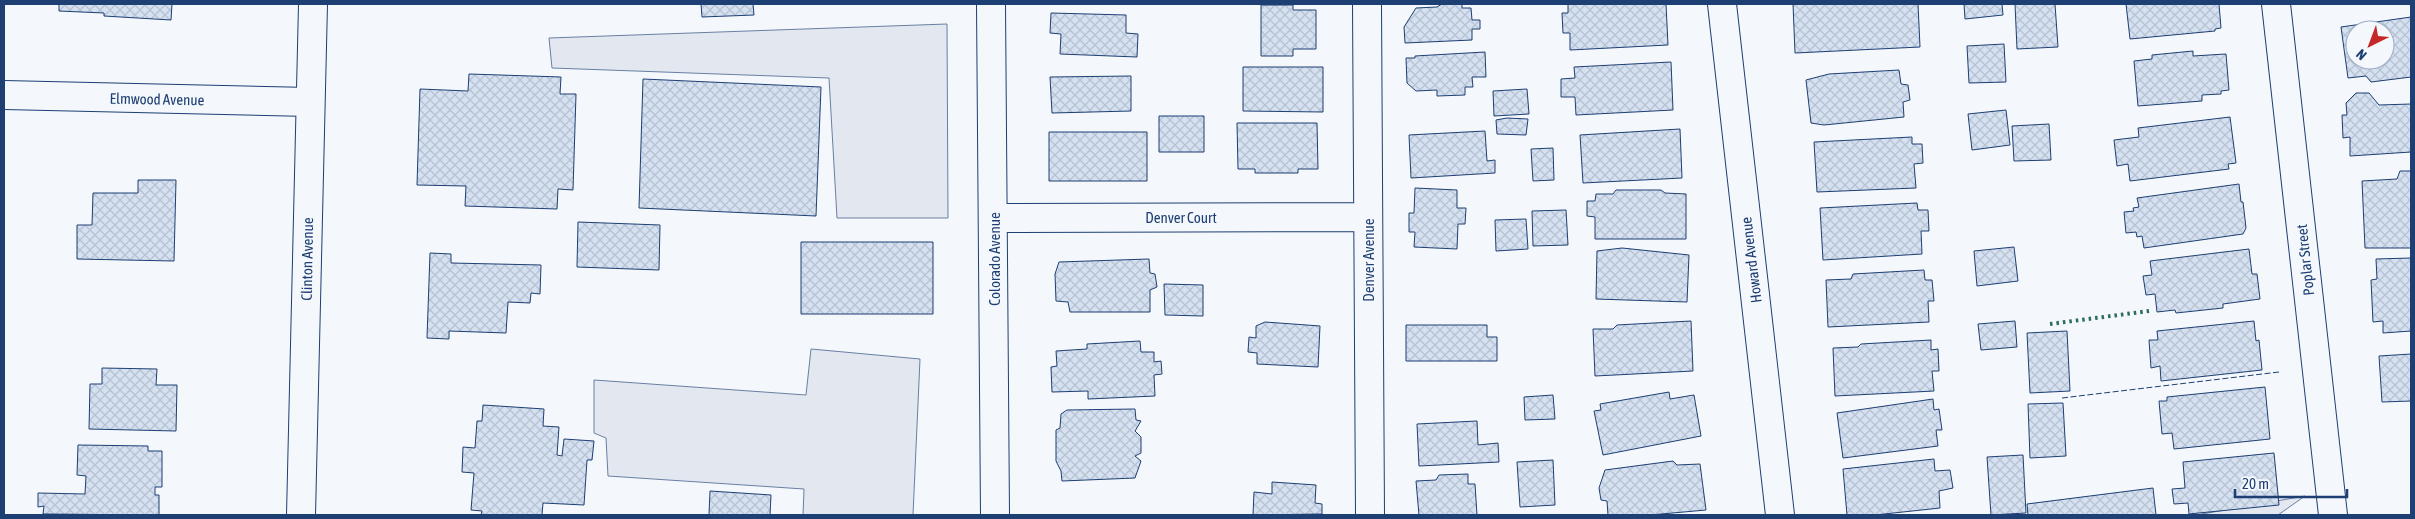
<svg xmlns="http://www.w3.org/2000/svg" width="2415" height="519" viewBox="0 0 2415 519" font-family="'Asap Condensed',sans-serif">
  <defs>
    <pattern id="building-cross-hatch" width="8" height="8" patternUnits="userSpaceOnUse" patternTransform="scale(1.25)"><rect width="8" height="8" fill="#d5e0f0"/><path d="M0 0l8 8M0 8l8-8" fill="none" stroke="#b6c1d1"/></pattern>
  </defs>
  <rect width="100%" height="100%" fill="#f4f7fb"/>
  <path fill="#e3e8f0" stroke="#687fa3" d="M 947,24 L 948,218 L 837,218 L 829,78 L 552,68 L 549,38 Z
    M 811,349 L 920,359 L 913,515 L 803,515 L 804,489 L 608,476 L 606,438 L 594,433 L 594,380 L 806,395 Z
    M 2305,496 L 2278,515 L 2196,515 Z"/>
  <path fill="url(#building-cross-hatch)" stroke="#1d3f73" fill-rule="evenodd" d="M 59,4 L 172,4 L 171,20 L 104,16 L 104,13 L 59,11 Z
    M 701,4 L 753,4 L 754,15 L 702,17 Z
    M 1442,4 L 1462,4 L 1462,8 L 1471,8 L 1472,20 L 1480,20 L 1480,29 L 1472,29 L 1472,40 L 1405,43 L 1404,27 L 1416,8 L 1437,7 Z
    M 1568,4 L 1666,4 L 1668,45 L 1570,50 L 1570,33 L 1563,33 L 1562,13 L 1568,13 Z
    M 1793,4 L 1918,4 L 1920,47 L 1795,53 Z
    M 1964,4 L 2002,4 L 2003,15 L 1965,19 Z
    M 2015,4 L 2055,4 L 2058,47 L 2017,49 Z
    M 2126,4 L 2219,4 L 2221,28 L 2215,29 L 2215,31 L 2130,39 Z
    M 1261,5 L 1293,5 L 1293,10 L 1316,10 L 1316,49 L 1293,49 L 1293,56 L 1261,56 Z
    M 1051,13 L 1126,15 L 1126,33 L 1138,34 L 1137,57 L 1060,54 L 1061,34 L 1050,33 Z
    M 2411,17 L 2411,77 L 2371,82 L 2366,76 L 2348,78 L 2341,27 ZM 2355,30 L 2385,30 L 2385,60 L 2355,60 Z
    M 2004,44 L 2006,82 L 1969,83 L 1967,46 Z
    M 2193,51 L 2193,56 L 2226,54 L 2229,90 L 2221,91 L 2221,94 L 2202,95 L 2202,101 L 2138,106 L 2134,61 L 2152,59 L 2152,55 Z
    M 1485,52 L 1486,77 L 1472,77 L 1473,87 L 1465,87 L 1465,95 L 1437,96 L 1437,90 L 1416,91 L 1407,83 L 1406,58 L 1415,58 L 1415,56 Z
    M 1671,62 L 1673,110 L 1576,115 L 1575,97 L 1561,97 L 1561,79 L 1575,78 L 1574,67 Z
    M 1243,67 L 1323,67 L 1323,112 L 1243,111 Z
    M 1899,70 L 1901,84 L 1908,85 L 1910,100 L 1903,102 L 1904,117 L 1824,125 L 1811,123 L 1806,80 L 1829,74 Z
    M 469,74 L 561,77 L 560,94 L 576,94 L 573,190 L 558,189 L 557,209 L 465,206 L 466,186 L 417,185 L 420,89 L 468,91 Z
    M 1131,76 L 1131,111 L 1052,113 L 1050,77 Z
    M 643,79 L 821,87 L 816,216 L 639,208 Z
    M 1527,89 L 1529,114 L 1494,116 L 1493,91 Z
    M 2356,93 L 2369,93 L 2379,105 L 2411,104 L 2411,152 L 2350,156 L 2350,137 L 2343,138 L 2342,115 L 2347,115 L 2346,103 Z
    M 2006,110 L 2010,145 L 1972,150 L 1968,114 Z
    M 1159,116 L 1204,116 L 1204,152 L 1159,152 Z
    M 2230,117 L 2236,163 L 2228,164 L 2229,169 L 2130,181 L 2128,164 L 2117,166 L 2114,140 L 2139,137 L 2138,128 Z
    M 1507,118 L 1528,119 L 1526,135 L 1497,134 L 1496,120 Z
    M 1237,123 L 1317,123 L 1318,169 L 1298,169 L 1298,173 L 1255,173 L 1255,169 L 1238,169 Z
    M 2049,124 L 2051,160 L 2014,161 L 2012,126 Z
    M 1680,129 L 1682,178 L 1583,183 L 1580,135 Z
    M 1485,131 L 1487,161 L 1495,160 L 1495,173 L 1411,178 L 1409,135 Z
    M 1049,132 L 1147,132 L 1147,181 L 1049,181 Z
    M 1912,137 L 1912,144 L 1922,144 L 1923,163 L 1914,164 L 1916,188 L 1817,192 L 1814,142 Z
    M 1553,148 L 1554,180 L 1533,181 L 1531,149 Z
    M 2400,171 L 2411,171 L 2411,248 L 2365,248 L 2362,181 L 2397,179 Z
    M 138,180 L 176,180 L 174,261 L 77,259 L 77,225 L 92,225 L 93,193 L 138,193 Z
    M 2239,184 L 2241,202 L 2243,202 L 2246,228 L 2243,234 L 2144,248 L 2142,236 L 2137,237 L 2136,232 L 2126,233 L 2124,212 L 2134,211 L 2133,208 L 2139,207 L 2137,198 Z
    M 1415,188 L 1457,190 L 1457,208 L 1466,208 L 1465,224 L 1458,224 L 1457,249 L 1414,247 L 1415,232 L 1409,232 L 1409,213 L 1414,213 Z
    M 1616,190 L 1661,190 L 1665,193 L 1686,194 L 1686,239 L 1595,239 L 1595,217 L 1587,216 L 1587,201 L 1595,201 L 1596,194 L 1613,194 Z
    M 1917,203 L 1918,210 L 1928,210 L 1929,231 L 1921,231 L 1922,254 L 1823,260 L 1820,208 Z
    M 1566,210 L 1568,245 L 1533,246 L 1532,211 Z
    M 1526,219 L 1528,249 L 1496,251 L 1495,220 Z
    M 578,222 L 660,225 L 659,270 L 577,267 Z
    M 801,242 L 933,242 L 933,314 L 801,314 Z
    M 2014,247 L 2018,281 L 1977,286 L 1974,251 Z
    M 1622,248 L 1689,255 L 1687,302 L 1596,299 L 1597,251 Z
    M 2249,249 L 2252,274 L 2257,274 L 2260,299 L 2223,304 L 2223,308 L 2176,313 L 2175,310 L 2157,312 L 2155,294 L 2146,295 L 2143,276 L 2152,275 L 2150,261 Z
    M 430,253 L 451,254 L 451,263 L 541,265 L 540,294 L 531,293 L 530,303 L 508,302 L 506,333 L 449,331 L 449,339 L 427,338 Z
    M 2411,258 L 2411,331 L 2383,333 L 2383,321 L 2373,322 L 2371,280 L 2377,279 L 2376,259 Z
    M 1149,259 L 1150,273 L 1155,274 L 1157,287 L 1150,290 L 1150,312 L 1070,312 L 1068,302 L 1056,301 L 1055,274 L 1059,262 Z
    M 1924,270 L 1925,280 L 1932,280 L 1934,301 L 1928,301 L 1929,322 L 1828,327 L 1826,280 L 1851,279 L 1853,274 Z
    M 1164,284 L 1203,285 L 1203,316 L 1165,315 Z
    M 1691,321 L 1693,371 L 1595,376 L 1593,329 L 1613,329 L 1617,325 Z
    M 2015,321 L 2017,347 L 1981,350 L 1978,324 Z
    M 2254,321 L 2256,341 L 2259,340 L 2262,370 L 2161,381 L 2160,366 L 2151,368 L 2149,340 L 2158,340 L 2157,331 Z
    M 1265,322 L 1320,326 L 1318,367 L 1257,364 L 1257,353 L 1248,352 L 1249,337 L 1256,338 L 1256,326 Z
    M 1406,325 L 1487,325 L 1487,337 L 1497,337 L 1497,361 L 1406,361 Z
    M 2067,331 L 2070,391 L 2030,393 L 2027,333 Z
    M 1931,340 L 1931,350 L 1938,349 L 1939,371 L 1932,371 L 1934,391 L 1835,396 L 1833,348 L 1858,347 L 1861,344 Z
    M 1140,341 L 1141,352 L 1154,352 L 1154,362 L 1161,361 L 1162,374 L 1154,375 L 1155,396 L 1088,399 L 1088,391 L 1052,392 L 1051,367 L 1057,366 L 1056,351 L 1087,349 L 1087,344 Z
    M 2411,349 L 2411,401 L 2382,402 L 2379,356 L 2411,354 Z
    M 102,368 L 157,369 L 156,385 L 177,385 L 176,431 L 89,429 L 90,384 L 102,384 Z
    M 2265,387 L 2270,439 L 2174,449 L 2172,433 L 2162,434 L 2159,401 L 2167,401 L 2167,397 Z
    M 1669,392 L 1670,399 L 1694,395 L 1701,436 L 1603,455 L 1594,411 L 1601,410 L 1600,404 Z
    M 1553,395 L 1555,419 L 1525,420 L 1524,397 Z
    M 1933,399 L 1934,410 L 1939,409 L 1942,430 L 1936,430 L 1938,446 L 1843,458 L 1837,413 Z
    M 2063,403 L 2066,456 L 2030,458 L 2028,404 Z
    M 483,405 L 544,409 L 543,426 L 559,427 L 557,455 L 562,456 L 564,439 L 594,441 L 592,460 L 587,460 L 584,505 L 543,503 L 542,515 L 481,515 L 482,511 L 471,510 L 474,473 L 462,472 L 463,447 L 475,448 L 477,421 L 482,421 Z
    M 1135,409 L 1136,420 L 1141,421 L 1135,431 L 1141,437 L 1141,453 L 1135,456 L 1141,461 L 1135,478 L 1062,481 L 1061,471 L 1056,461 L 1056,430 L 1060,428 L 1061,414 L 1067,410 Z
    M 1477,421 L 1478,445 L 1498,443 L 1499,462 L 1419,466 L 1417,424 Z
    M 78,445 L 148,446 L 148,451 L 162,451 L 162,487 L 155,487 L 155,495 L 159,495 L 159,515 L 43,514 L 44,506 L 38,507 L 38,493 L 85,494 L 86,476 L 77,475 Z
    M 2274,453 L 2279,505 L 2189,514 L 2188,503 L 2174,504 L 2172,489 L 2185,488 L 2183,462 Z
    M 2023,455 L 2026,513 L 1991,515 L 1987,457 Z
    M 1934,459 L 1935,471 L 1950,470 L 1953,488 L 1939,491 L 1940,508 L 1875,515 L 1847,515 L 1843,469 Z
    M 1553,460 L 1555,505 L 1520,507 L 1517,462 Z
    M 1673,461 L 1677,465 L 1700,464 L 1706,510 L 1650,515 L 1608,515 L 1607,501 L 1601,500 L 1599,488 L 1605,470 Z
    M 1468,474 L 1468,484 L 1475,484 L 1477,515 L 1419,515 L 1416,481 L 1436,480 L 1439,475 Z
    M 1272,482 L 1316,485 L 1315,503 L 1322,504 L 1322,514 L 1253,515 L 1254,492 L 1272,494 Z
    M 2153,488 L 2156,515 L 2028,515 L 2027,504 Z
    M 710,491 L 771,495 L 770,515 L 709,515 Z"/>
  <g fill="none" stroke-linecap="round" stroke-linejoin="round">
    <defs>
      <path id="minor" d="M 991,4 L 995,515
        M 1367,4 L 1370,515
        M 1722,4 L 1780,515
        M 2276,4 L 2333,515
        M 4,95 L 310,102
        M 994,218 L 1368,217"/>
      <path id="major" d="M 301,515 L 313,4"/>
    </defs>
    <use href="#minor" stroke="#1d3f73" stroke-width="30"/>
    <use href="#major" stroke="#1d3f73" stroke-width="30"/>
    <use href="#minor" stroke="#f4f7fb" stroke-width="28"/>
    <use href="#major" stroke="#f4f7fb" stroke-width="28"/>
    <path stroke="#2c6c60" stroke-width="4" stroke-dasharray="2.5 4" stroke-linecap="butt" d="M 2050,324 L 2149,311"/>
    <path stroke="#1d3f73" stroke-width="1" stroke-dasharray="6 2.5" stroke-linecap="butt" d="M 2062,398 L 2279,372"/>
  </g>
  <g text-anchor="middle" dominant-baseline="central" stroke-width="4" stroke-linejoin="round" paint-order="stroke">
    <g font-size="15" fill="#1d3f73" stroke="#f4f7fb">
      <text transform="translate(157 99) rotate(1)">Elmwood Avenue</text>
      <text x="1181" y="217">Denver Court</text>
      <text transform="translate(307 259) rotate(-89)">Clinton Avenue</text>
      <text transform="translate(994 259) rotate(-90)">Colorado Avenue</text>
      <text transform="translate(1368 260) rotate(-90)">Denver Avenue</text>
      <text transform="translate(1751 260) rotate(-97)">Howard Avenue</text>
      <text transform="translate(2305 260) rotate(-96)">Poplar Street</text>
    </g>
  </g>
  <rect width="2415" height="519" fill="none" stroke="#1d3f73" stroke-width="10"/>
  <g transform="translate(2370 45) rotate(222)"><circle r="24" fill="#f4f7fb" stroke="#9eadc5"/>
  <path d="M0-4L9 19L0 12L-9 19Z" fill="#c62828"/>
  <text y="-8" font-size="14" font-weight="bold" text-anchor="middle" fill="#1d3f73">N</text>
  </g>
  <path d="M2235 489v8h112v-8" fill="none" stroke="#1d3f73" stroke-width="2.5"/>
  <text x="2242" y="489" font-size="15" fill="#1d3f73" stroke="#f4f7fb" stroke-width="4" paint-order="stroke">20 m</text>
</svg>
